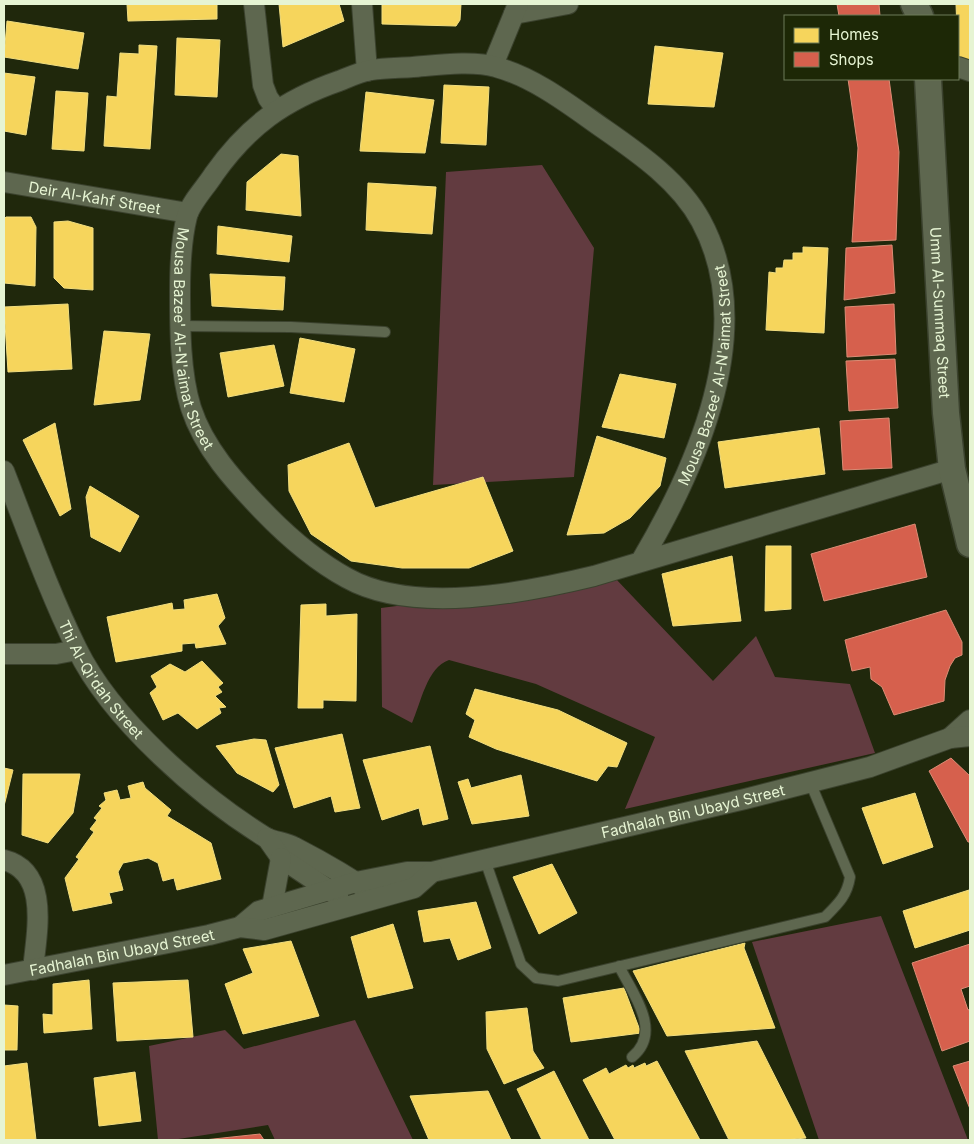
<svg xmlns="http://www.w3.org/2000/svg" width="974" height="1144" viewBox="0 0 974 1144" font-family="Inter,sans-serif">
  <rect width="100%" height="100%" fill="#20280c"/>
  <path fill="#623b40" d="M 542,165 L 594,248 L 574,477 L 433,485 L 446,172 Z
    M 615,578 L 713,681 L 756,636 L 775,677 L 850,684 L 875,753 L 625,809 L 655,737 L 536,684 L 449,660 C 427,667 421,703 412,723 L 382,707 L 381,608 Z
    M 881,916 L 968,1140 L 819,1140 L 752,942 Z
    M 355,1020 L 413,1140 L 275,1140 L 268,1125 L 172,1140 L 158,1140 L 149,1046 L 225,1030 L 244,1049 Z"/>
  <path fill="#f6d55c" stroke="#f1de80" d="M 127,4 L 217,4 L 217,19 L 128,21 Z
    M 279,4 L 339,4 L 344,21 L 283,47 Z
    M 382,4 L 461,4 L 460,20 L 456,26 L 382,24 Z
    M 956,4 L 970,4 L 970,63 L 961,60 L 958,57 Z
    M 7,21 L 84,33 L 78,69 L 4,57 Z
    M 177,38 L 220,40 L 217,97 L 175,95 Z
    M 139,45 L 157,46 L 150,149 L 104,146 L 107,96 L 117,97 L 120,53 L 139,54 Z
    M 655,46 L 723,53 L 714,107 L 648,104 Z
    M 4,73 L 35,77 L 26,135 L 4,131 Z
    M 444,85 L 489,87 L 486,145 L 441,143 Z
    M 56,91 L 88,93 L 84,151 L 52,149 Z
    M 366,92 L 434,100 L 425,153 L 360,151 Z
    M 281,154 L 298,156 L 301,216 L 246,210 L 247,182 Z
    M 368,183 L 436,187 L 432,234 L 366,230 Z
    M 6,217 L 31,217 L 36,227 L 35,286 L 4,283 L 4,219 Z
    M 68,221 L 93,228 L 93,290 L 64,288 L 54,278 L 54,222 Z
    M 218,226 L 292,236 L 289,262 L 217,254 Z
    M 803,247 L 828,248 L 824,333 L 766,330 L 769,272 L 776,273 L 776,268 L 783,268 L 784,260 L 793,260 L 793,253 L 803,253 Z
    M 210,274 L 285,277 L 283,310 L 212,306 Z
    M 68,304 L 72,369 L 8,372 L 4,307 Z
    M 104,331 L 150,334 L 140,400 L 94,405 Z
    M 300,338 L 355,349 L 344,402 L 290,393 Z
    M 274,345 L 284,386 L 228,397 L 220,353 Z
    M 620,374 L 676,384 L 664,438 L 602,427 Z
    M 55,423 L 71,509 L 60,516 L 23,440 Z
    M 819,428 L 825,474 L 725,488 L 718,442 Z
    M 597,436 L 666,458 L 660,486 L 630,518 L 604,533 L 567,535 Z
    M 349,443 L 375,508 L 483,477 L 513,551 L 469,568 L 402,568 L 351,561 L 311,534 L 289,491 L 288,465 Z
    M 90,486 L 139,516 L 120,552 L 91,537 L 86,497 Z
    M 766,546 L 791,546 L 791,609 L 765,611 Z
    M 732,556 L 741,621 L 673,626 L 662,574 Z
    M 217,594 L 225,618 L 218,626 L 226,644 L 196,648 L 195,643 L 182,644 L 182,651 L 116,662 L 107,617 L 172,603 L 173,610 L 185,609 L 184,600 Z
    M 326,604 L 326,616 L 357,614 L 356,701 L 323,700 L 323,708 L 298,708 L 301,605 Z
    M 202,661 L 223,683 L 218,687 L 222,692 L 215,696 L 226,707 L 219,708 L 221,713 L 197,729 L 178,713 L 163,720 L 150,693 L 157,687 L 151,676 L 170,664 L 185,672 Z
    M 475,689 L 558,710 L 627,743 L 617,767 L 608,766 L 597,781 L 496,749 L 469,737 L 475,720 L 466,714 Z
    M 342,734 L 360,808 L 335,812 L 331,796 L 294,808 L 275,748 Z
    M 254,739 L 266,740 L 279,785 L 273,792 L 237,773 L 216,746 Z
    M 430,746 L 448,819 L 423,825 L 419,808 L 382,820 L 363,760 Z
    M 4,768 L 13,770 L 4,806 Z
    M 23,774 L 80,774 L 73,813 L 48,843 L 22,835 Z
    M 521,775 L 529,816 L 472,824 L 458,782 L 468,779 L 471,788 Z
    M 143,782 L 145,788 L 171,810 L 167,816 L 211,843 L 221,879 L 177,890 L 174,878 L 163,881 L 158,863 L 148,858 L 123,863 L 118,872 L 123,890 L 109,893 L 112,903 L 73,911 L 65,878 L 79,859 L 76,857 L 94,832 L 90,829 L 97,820 L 94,818 L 102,808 L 99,806 L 106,800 L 104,793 L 117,790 L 120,800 L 131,798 L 128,786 Z
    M 915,793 L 933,847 L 883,864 L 862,808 Z
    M 552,864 L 577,913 L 539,934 L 513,877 Z
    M 969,890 L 970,930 L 915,948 L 903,911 Z
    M 476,902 L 491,948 L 458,960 L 450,938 L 424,942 L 418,911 Z
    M 393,924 L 413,988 L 368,998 L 351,937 Z
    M 291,941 L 319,1016 L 243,1034 L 225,984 L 253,973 L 243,949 Z
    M 745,943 L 744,948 L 775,1028 L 667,1036 L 633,971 Z
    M 89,980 L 92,1029 L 44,1033 L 43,1014 L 53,1015 L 53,984 Z
    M 188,980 L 193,1037 L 117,1041 L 113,983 Z
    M 624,988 L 641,1033 L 571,1042 L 563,998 Z
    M 4,1005 L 18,1006 L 17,1050 L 4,1050 Z
    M 527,1008 L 533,1051 L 544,1068 L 504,1084 L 487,1049 L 486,1012 Z
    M 757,1041 L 806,1138 L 784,1140 L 729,1140 L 685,1051 Z
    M 657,1061 L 700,1140 L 615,1140 L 583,1080 L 606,1068 L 609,1074 L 626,1065 L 628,1068 L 633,1065 L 634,1068 L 645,1063 L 646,1066 Z
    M 27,1063 L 36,1140 L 4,1140 L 4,1066 Z
    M 554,1071 L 589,1140 L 542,1140 L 517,1089 Z
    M 135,1072 L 141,1121 L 99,1126 L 94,1078 Z
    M 488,1091 L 511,1140 L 429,1140 L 410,1096 Z"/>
  <path fill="#d6604d" stroke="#db8c75" d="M 837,4 L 879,4 L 880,16 L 839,16 Z
    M 848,79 L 889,79 L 899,152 L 896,240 L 852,242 L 858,148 Z
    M 892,245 L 895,293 L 844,300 L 846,248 Z
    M 894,304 L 896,354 L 847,357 L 845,307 Z
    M 895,359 L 898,408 L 849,411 L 846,361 Z
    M 889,418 L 892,468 L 843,470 L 840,421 Z
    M 915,524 L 927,577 L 824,601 L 811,554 Z
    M 946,610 L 962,642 L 962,655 L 955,658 L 950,666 L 945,680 L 944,701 L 894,715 L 882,687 L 871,679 L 870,667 L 852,671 L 845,640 Z
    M 951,758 L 970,776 L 970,842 L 968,842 L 929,771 Z
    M 970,944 L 970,986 L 961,989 L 968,1010 L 970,1009 L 970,1041 L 942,1051 L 912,963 Z
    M 970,1061 L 970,1109 L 953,1066 Z
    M 260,1134 L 264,1140 L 204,1140 Z"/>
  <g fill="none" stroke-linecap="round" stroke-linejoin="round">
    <defs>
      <path id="service" d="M 180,326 L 291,327 L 385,332
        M 485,860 L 521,964 L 536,978 L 558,981 L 825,917 C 838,904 847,896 850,877 L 810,782
        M 619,966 C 633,994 663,1032 632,1057"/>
      <g id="minor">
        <path d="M 254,4 L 263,85 L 268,98 L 276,109"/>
        <path d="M 362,4 L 367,71"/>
        <path d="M 514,14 L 568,4"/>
        <path d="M 493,65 L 518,4"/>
        <path d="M 958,67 L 970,71"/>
        <path id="s1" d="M 4,182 L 188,213"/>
        <path id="s2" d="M 4,471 C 27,530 49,592 77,649 C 111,719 199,796 265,837 C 274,842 285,842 294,847 C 323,862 351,878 378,897"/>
        <path id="s3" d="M 641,561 C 698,465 759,328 701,221 C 680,182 640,154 604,129 C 571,106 536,78 496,67 C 473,60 437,65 413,67 C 399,68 384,68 371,70 C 360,72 349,77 339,81 C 284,100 248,126 214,174 C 206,187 191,202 187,216 C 181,240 180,267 180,291 C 180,328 180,373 191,408 C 204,448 234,481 262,510 C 287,536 316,561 347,578 C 413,615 524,593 594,576 L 952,469"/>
        <path d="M 4,654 L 56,654 L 77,650"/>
        <path d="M 950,738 L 970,720"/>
        <path d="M 267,838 L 281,858 L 338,896"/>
        <path d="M 4,860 C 51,872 36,935 33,970"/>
        <path d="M 272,907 L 281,858"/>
        <path id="s4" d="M 240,927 L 259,911 L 356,882 L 407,872 L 432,872 L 745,799 L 870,767 L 950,738 L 970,736"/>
        <path id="s5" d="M 4,975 L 209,935 L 240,927 L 264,930 L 414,888 L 432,872"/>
      </g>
      <g id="tertiary">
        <path d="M 914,4 L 920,16"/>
        <path id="s6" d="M 928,79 L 946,413 L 952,469 L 970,544"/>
      </g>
    </defs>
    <use href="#service" stroke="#3b422e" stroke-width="12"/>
    <use href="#minor" stroke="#3b422e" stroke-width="22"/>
    <use href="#tertiary" stroke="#3b422e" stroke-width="29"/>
    <use href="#service" stroke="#5e674f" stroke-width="10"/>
    <use href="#minor" stroke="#5e674f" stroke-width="20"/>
    <use href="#tertiary" stroke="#5e674f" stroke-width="26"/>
  </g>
  <g text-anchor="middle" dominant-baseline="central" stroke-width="5" stroke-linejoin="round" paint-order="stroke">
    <g font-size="15" fill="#e6f4d3" stroke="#1d2806">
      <text stroke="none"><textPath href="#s1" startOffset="92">Deir Al-Kahf Street</textPath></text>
      <text stroke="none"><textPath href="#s6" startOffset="234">Umm Al-Summaq Street</textPath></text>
      <text stroke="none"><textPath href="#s3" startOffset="1114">Mousa Bazee' Al-N'aimat Street</textPath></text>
      <text stroke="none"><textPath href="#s3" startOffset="200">Mousa Bazee' Al-N'aimat Street</textPath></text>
      <text stroke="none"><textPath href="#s2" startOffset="231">Thi Al-Qi'dah Street</textPath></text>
      <text stroke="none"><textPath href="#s4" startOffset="471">Fadhalah Bin Ubayd Street</textPath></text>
      <text stroke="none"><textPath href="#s5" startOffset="120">Fadhalah Bin Ubayd Street</textPath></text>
    </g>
  </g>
  <rect width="974" height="1144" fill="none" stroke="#e6f4d3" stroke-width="10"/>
  <rect x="784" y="15" width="175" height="65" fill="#1d2806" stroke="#6d7a58"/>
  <rect x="794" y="28" width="25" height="15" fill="#f6d55c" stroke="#6d7a58"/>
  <text x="829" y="40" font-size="15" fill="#e6f4d3">Homes</text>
  <rect x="794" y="52" width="25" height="15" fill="#d6604d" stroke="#6d7a58"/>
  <text x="829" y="65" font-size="15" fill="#e6f4d3">Shops</text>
</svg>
